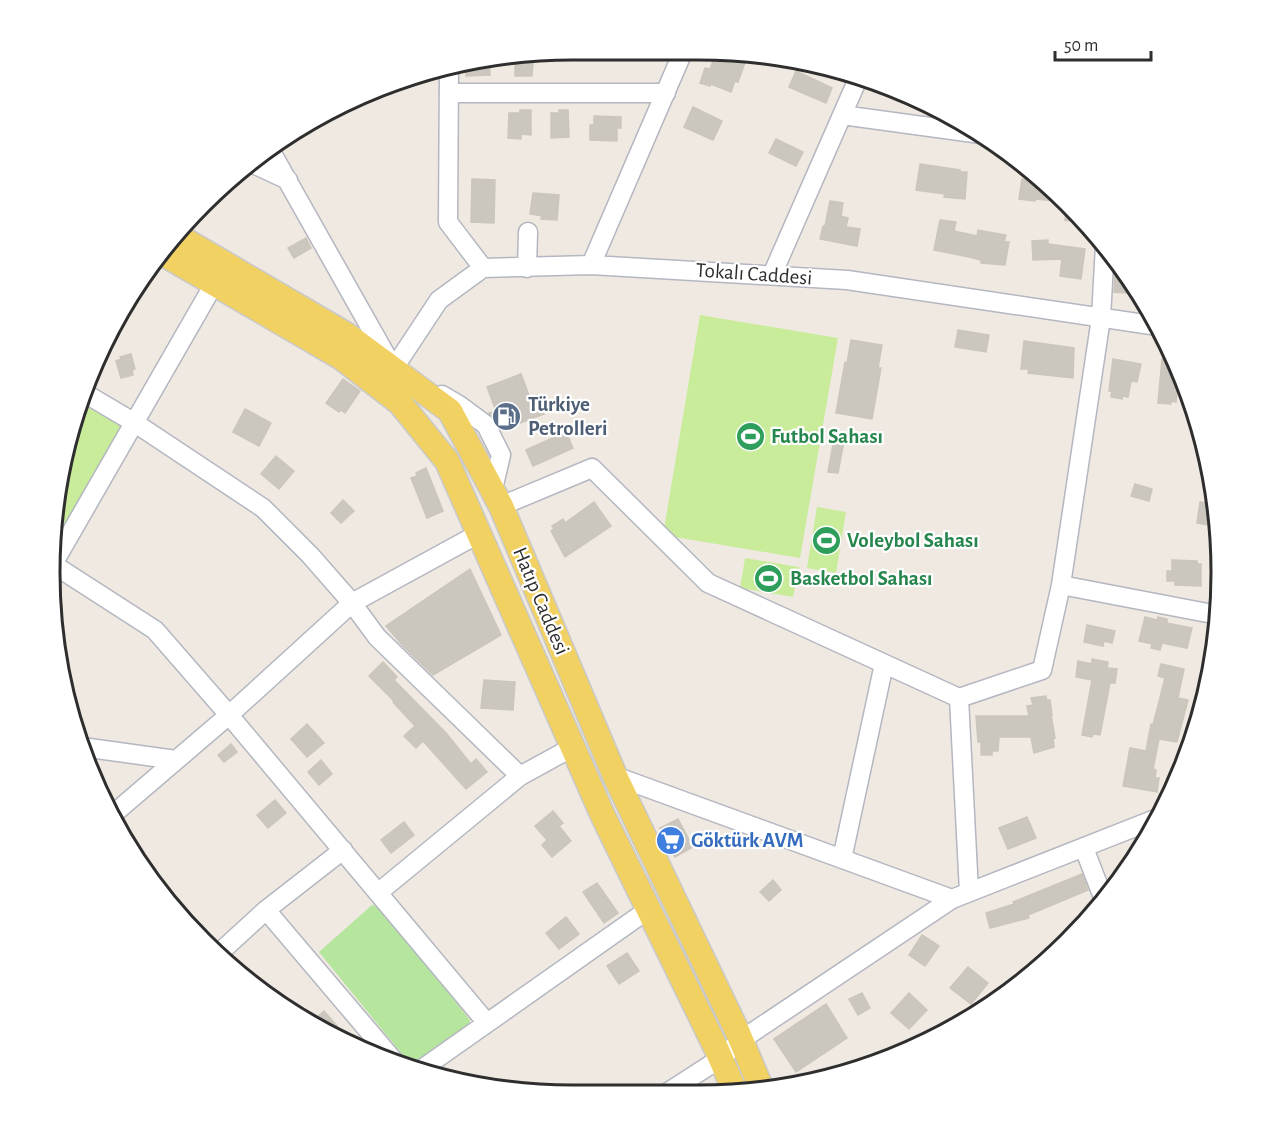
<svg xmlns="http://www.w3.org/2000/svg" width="1271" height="1145" viewBox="0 0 1271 1145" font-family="'Alegreya Sans',sans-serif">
  <rect width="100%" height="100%" fill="#efe9e1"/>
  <path fill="#b6e59e" d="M 372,905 L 380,907 L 470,1020 L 467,1031 L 419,1064 L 410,1064 L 319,952 Z"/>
  <path fill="#c9ec9a" d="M 700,315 L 838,338 L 800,558 L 663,535 Z
    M 82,403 L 123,425 L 54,547 L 52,546 L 60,470 Z
    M 817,507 L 846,512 L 836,573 L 807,568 Z
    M 745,558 L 799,567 L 793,597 L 740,588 Z"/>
  <path fill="#cbc7bf" stroke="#cbc5ba" stroke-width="1.5" d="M 715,56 L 747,57 L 738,82 L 735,81 L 731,92 L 711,84 L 710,86 L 700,83 L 705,68 L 710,69 Z
    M 489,61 L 490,75 L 466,76 L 466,62 Z
    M 515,62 L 533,62 L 532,76 L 515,76 Z
    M 796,71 L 832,88 L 826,103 L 789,87 Z
    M 693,107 L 722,121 L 713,140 L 684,127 Z
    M 520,110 L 531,110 L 531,135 L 521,134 L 521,139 L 508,138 L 509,113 L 520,113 Z
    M 559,110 L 568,110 L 569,137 L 551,138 L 551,113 L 559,113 Z
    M 594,116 L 621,117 L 621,128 L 617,128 L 617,141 L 590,140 L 590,125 L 594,125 Z
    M 776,139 L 803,152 L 796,166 L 769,153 Z
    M 920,164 L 960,170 L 960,172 L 967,172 L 965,199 L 944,197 L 945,194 L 916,190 Z
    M 1036,174 L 1044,180 L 1065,202 L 1036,199 L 1035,201 L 1019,199 L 1022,179 L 1035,181 Z
    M 472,179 L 495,180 L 494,223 L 471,222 Z
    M 533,193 L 559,195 L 557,220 L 541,219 L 542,216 L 530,214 Z
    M 830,201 L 843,203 L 841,216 L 848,218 L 846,227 L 860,229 L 857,246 L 820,239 L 823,226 L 825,226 Z
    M 1067,205 L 1074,212 L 1084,223 L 1065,220 Z
    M 940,220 L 956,222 L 954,231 L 977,236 L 978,230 L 1006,235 L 1004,242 L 1009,242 L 1005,265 L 981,263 L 981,260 L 969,257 L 934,250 Z
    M 306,238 L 311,248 L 294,258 L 288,248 Z
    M 1048,240 L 1048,244 L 1085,249 L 1081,279 L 1060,276 L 1062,259 L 1033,260 L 1032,241 Z
    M 1115,273 L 1126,274 L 1138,294 L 1114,292 Z
    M 958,330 L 989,335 L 986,352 L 955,347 Z
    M 851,340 L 882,345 L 878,368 L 881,368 L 872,419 L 836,413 L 845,362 L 847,363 Z
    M 1024,341 L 1074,348 L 1073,378 L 1028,373 L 1029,369 L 1021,369 Z
    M 131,354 L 135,369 L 132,370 L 133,375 L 121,378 L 116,361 L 121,359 L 120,357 Z
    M 1113,359 L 1141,364 L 1137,382 L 1131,381 L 1128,397 L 1123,396 L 1122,399 L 1111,397 L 1112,391 L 1109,391 Z
    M 1162,359 L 1175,360 L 1183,382 L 1178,382 L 1176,402 L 1171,401 L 1171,404 L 1158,403 Z
    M 521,374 L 530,398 L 537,395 L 544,414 L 501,430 L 496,420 L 489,413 L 496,411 L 487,387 Z
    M 343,379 L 360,391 L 345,413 L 341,410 L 339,412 L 326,403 Z
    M 245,409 L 271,423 L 259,446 L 233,432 Z
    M 566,432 L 573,448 L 533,466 L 526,450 Z
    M 834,439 L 844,441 L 838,473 L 828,472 Z
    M 276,456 L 294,471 L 279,489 L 261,474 Z
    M 426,468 L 443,511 L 427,518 L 411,478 L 417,476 L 416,473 Z
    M 1135,484 L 1152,489 L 1149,501 L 1131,496 Z
    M 343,500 L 354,511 L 341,523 L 331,513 Z
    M 594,502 L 611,526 L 565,557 L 551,531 L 554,529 L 552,526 L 563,519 L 565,523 Z
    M 1200,502 L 1215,504 L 1217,519 L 1216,526 L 1197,523 Z
    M 1172,560 L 1197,561 L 1197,564 L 1201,564 L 1201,586 L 1175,585 L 1175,581 L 1167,581 L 1167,571 L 1172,571 Z
    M 470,569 L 501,635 L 433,675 L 403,646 L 386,626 Z
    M 1145,617 L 1157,620 L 1158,617 L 1167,619 L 1167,623 L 1192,628 L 1187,648 L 1162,643 L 1160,650 L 1151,648 L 1152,644 L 1139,641 Z
    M 1087,625 L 1115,631 L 1112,643 L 1104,641 L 1103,646 L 1084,642 Z
    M 1092,659 L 1108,662 L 1107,668 L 1117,669 L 1115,683 L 1110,683 L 1100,735 L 1093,734 L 1092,737 L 1082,735 L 1092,680 L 1076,677 L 1078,661 L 1092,664 Z
    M 383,662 L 397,677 L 394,680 L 446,733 L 471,764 L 476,759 L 487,772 L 466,789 L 423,741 L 416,748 L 404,736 L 415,726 L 393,702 L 394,701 L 369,676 Z
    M 1161,664 L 1184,669 L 1178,698 L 1188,700 L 1177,742 L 1159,739 L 1153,769 L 1156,770 L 1155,778 L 1159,778 L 1157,792 L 1123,786 L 1130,748 L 1146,751 L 1151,724 L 1153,725 L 1165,678 L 1158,676 Z
    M 484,680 L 515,682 L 513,710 L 481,708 Z
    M 1046,696 L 1046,700 L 1050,700 L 1052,715 L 1051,715 L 1055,738 L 1053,739 L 1054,747 L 1034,753 L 1031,737 L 999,737 L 998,751 L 992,751 L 992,755 L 981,755 L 981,742 L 978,742 L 976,716 L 1029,716 L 1027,706 L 1033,705 L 1031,698 Z
    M 307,724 L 324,743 L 307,757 L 291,739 Z
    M 231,744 L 237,752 L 224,762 L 218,755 Z
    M 321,760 L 332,774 L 319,785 L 308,772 Z
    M 275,800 L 286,813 L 268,828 L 257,815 Z
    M 553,811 L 563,823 L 559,826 L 571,841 L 552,857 L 542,845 L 547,840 L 535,826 Z
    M 1027,817 L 1036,838 L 1008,849 L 999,828 Z
    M 678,819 L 693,847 L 675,857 L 660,828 Z
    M 404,822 L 414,835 L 391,853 L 381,840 Z
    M 1082,874 L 1088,890 L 1028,915 L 1029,918 L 990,928 L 986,913 L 1014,904 L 1013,902 Z
    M 773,880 L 781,890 L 769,901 L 760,892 Z
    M 597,883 L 618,913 L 604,923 L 583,892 Z
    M 566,917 L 579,934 L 559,949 L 546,933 Z
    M 922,935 L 939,946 L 925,966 L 909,955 Z
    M 627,953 L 639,971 L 619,984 L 607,966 Z
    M 968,967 L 988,983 L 971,1004 L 950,988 Z
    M 862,993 L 870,1008 L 858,1015 L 849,999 Z
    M 909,993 L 927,1010 L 909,1029 L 891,1013 Z
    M 826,1004 L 847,1038 L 796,1072 L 774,1039 Z
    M 324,1011 L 337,1026 L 328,1033 L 311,1023 Z"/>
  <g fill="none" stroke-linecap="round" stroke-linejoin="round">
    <defs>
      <path id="minor" d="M 449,67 L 448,222 L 483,268
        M 449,93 L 666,93
        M 842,115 L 981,134
        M 269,148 L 392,366
        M 249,162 L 288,180
        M 591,265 L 682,54
        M 527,268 L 528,232
        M 772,275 L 857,81
        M 394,368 L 439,300 L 483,268 L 591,265 L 847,280 L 1158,326
        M 86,394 L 135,423 L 263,508 L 310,555 L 352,603 L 377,637 L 520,776
        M 442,395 L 459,405 L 486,425 L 501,455 L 493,489
        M 501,506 L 592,468 L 708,583 L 959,698 L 1042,670 L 1061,585 L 1101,318 L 1105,245
        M 480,533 L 352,603 L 229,715 L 487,1023
        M 51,563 L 155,630 L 229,715 L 111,816
        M 53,564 L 214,284
        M 1061,585 L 1218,615
        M 959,698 L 969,892
        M 82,747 L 176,760
        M 615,776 L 952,899
        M 1084,848 L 1104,900
        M 842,859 L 884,664
        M 379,892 L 520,776 L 573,747
        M 266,910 L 395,1062
        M 218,954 L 266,910 L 343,850
        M 419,1071 L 649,909
        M 665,1094 L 721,1058 L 741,1040 L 952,899 L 1158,818"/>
      <path id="major" d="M 176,235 L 347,335 L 450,411 L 501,506 L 615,776 L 738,1033 L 762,1090
        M 160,252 L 342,358 L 400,403 L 447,461 L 603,816 L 717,1050 L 736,1094"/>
    </defs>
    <use href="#minor" stroke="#b4b7c1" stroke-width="21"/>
    <use href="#major" stroke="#c9c9c9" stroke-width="27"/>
    <use href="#minor" stroke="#fff" stroke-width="18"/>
    <use href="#major" stroke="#f2d163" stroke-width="24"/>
  </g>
  <defs>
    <symbol id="fuel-disc" viewBox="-11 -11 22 22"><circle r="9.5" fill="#5c6f8a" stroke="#fff"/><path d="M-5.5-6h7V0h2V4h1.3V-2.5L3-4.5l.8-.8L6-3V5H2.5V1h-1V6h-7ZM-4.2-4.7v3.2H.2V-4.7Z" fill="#fff"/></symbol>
    <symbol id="stadium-disc" viewBox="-11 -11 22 22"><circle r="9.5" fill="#2e9e5b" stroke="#fff"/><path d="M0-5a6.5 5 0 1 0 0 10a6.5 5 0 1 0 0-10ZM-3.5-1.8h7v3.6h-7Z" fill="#fff"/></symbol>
    <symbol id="supermarket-disc" viewBox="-11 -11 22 22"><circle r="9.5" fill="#3f7fe0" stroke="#fff"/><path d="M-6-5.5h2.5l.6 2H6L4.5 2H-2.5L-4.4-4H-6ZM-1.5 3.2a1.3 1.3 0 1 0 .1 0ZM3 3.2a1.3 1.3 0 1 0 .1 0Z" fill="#fff"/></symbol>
  </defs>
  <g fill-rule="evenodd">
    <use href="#fuel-disc" x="490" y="400" width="33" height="33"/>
    <use href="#stadium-disc" x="734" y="420" width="33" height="33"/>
    <use href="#stadium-disc" x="810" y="524" width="33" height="33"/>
    <use href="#stadium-disc" x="752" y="562" width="33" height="33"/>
    <use href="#supermarket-disc" x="654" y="824" width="33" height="33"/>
  </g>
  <g text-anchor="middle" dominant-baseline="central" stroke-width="4.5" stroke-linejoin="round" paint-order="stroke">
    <g font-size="21" fill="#2e2e2e" stroke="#fff">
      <text transform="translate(754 274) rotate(4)">Tokalı Caddesi</text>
      <text transform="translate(541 601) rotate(67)">Hatıp Caddesi</text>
    </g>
    <g font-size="21" font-weight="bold" fill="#4e5e75" stroke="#fff" text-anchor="start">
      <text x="528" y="404">Türkiye<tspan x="528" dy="24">Petrolleri</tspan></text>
    </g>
    <g font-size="21" font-weight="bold" fill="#27864d" stroke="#fff" text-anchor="start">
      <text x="771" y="436">Futbol Sahası</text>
      <text x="847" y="540">Voleybol Sahası</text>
      <text x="790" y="578">Basketbol Sahası</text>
    </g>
    <g font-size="21" font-weight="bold" fill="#366cbe" stroke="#fff" text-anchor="start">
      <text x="691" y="840">Göktürk AVM</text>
    </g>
  </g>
  <path d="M0 0H1271V1145H0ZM572 60H699A512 512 0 0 1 1211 572V573A512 512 0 0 1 699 1085H572A512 512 0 0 1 60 573V572A512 512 0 0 1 572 60Z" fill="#fff" fill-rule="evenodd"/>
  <path fill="none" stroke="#2e2e2e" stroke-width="3" d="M572 60H699A512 512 0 0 1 1211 572V573A512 512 0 0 1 699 1085H572A512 512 0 0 1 60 573V572A512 512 0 0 1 572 60Z"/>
  <path d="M1055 51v9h96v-9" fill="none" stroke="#2e2e2e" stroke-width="3"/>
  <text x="1064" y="51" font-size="18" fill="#2e2e2e" stroke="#ffffff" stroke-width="4.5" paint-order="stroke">50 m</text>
</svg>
